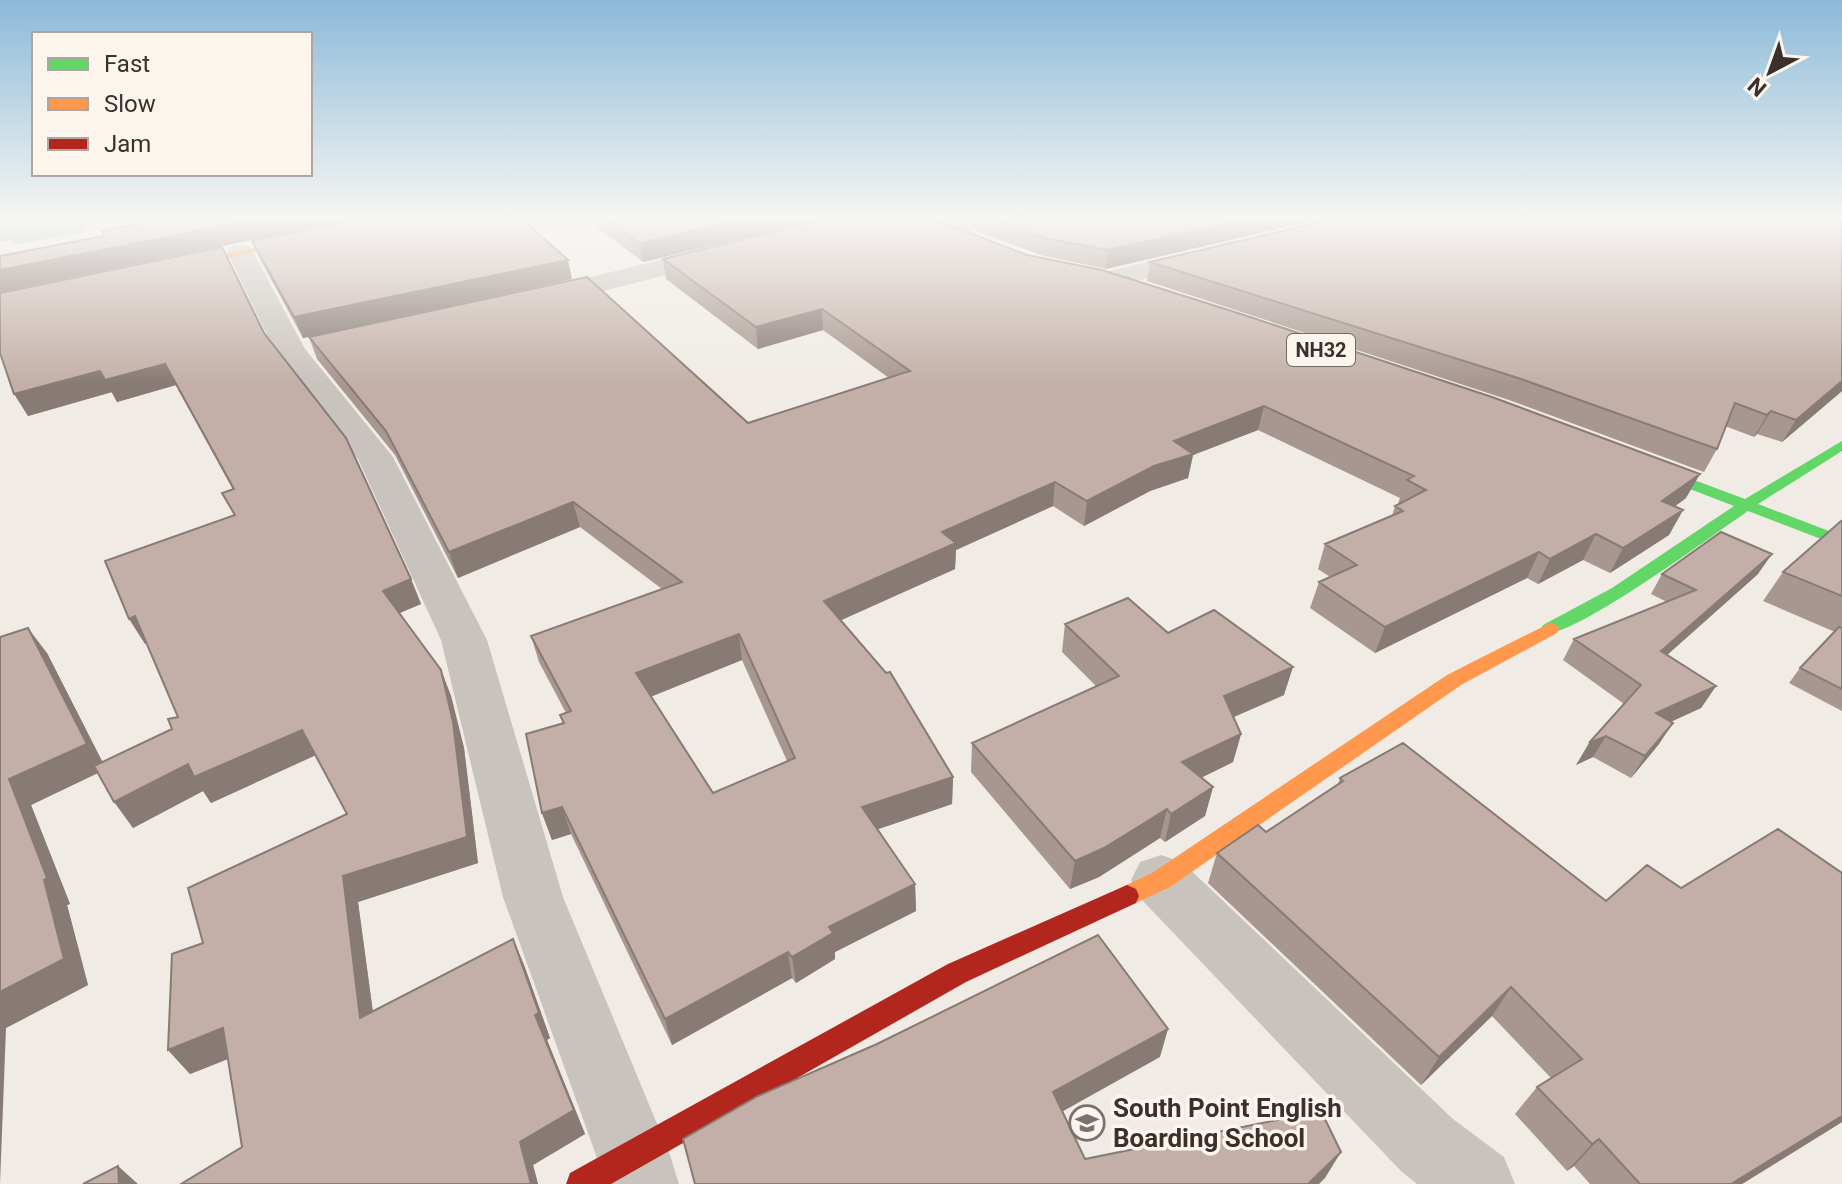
<svg xmlns="http://www.w3.org/2000/svg" width="1842" height="1184" viewBox="0 0 1842 1184" font-family="Roboto,sans-serif">
  <rect width="100%" height="100%" fill="#f0ebe5"/>
  <path fill="#a1c2c1" d="M 0,218 L 130,218 L 83,226 L 84,232 L 14,245 L 11,240 L 0,242 Z"/>
  <g fill="none" stroke-linecap="round" stroke-linejoin="round">
    <path fill="#c9c3be" fill-rule="evenodd" d="M 940,218 L 964,218 L 980,239 L 976,244 L 958,244 Z
      M 240,244 L 249,246 L 253,252 L 305,349 L 393,457 L 487,640 L 563,897 L 670,1155 L 679,1184 L 603,1184 L 596,1155 L 503,897 L 441,640 L 358,459 L 275,352 L 227,252 L 231,246 Z
      M 721,245 L 730,247 L 734,253 L 730,259 L 536,308 L 526,305 L 522,299 L 526,293 Z
      M 1209,248 L 1218,250 L 1222,256 L 1218,262 L 1106,288 L 1096,286 L 1092,280 L 1096,274 Z
      M 1161,855 L 1182,862 L 1453,1119 L 1504,1157 L 1515,1184 L 1417,1184 L 1401,1171 L 1140,898 L 1131,880 L 1140,862 Z"/>
    <path fill="#63d668" fill-rule="evenodd" d="M 1842,441 L 1842,451 L 1758,504 L 1842,536 L 1842,547 L 1748,511 C 1717,532 1570,641 1543,633 L 1541,629 L 1543,625 L 1612,588 L 1734,506 L 1633,467 L 1633,461 L 1643,461 L 1745,499 Z"/>
    <path fill="#ff974d" fill-rule="evenodd" d="M 392,218 L 411,218 L 167,271 L 161,268 Z
      M 1550,623 L 1557,625 L 1559,629 L 1557,633 L 1461,685 L 1170,887 L 1127,907 L 1118,903 L 1115,896 L 1118,889 L 1152,873 L 1447,675 Z"/>
    <path fill="#b3261e" fill-rule="evenodd" d="M 1127,885 L 1136,889 L 1139,896 L 1136,903 L 966,982 L 611,1184 L 566,1184 L 570,1173 L 948,964 Z"/>
  </g>
  <path fill="#a89690" fill-rule="evenodd" d="M 136,218 L 357,218 L 0,292 L 104,236 L 140,224 Z
    M 364,218 L 531,218 L 527,223 L 572,279 L 303,338 L 260,259 L 252,241 Z
    M 585,218 L 825,218 L 643,262 Z
    M 966,218 L 1329,218 L 1324,218 L 1106,269 L 1044,256 L 978,232 Z
    M 1027,255 L 1686,498 L 1675,506 L 1683,510 L 1669,535 L 1610,573 L 1583,560 L 1538,584 L 1527,578 L 1375,653 L 1310,608 L 1319,582 L 1330,577 L 1318,569 L 1325,544 L 1392,516 L 1395,506 L 1398,504 L 1400,498 L 1258,430 L 1193,455 L 1188,478 L 1150,491 L 1084,526 L 1053,506 L 956,550 L 955,569 L 841,620 L 953,777 L 952,804 L 878,829 L 915,884 L 916,911 L 835,952 L 835,959 L 796,983 L 792,978 L 672,1045 L 571,834 L 552,840 L 542,813 L 563,723 L 560,715 L 566,713 L 539,662 L 531,636 L 662,589 L 580,527 L 458,578 L 395,455 L 317,359 L 309,337 L 748,423 L 889,378 L 823,330 L 758,349 L 666,279 L 663,259 ZM 742,660 L 787,761 L 713,793 L 651,696 Z
    M 1150,262 L 1842,391 L 1782,442 L 1757,434 L 1754,437 L 1725,426 L 1717,449 L 1704,472 L 1509,400 L 1147,281 Z
    M 264,333 L 411,579 L 421,604 L 399,613 L 441,670 L 451,696 L 464,748 L 478,863 L 358,902 L 373,1012 L 513,939 L 524,965 L 550,1038 L 547,1040 L 585,1134 L 533,1165 L 538,1184 L 181,1184 L 242,1147 L 228,1059 L 190,1074 L 168,1050 L 203,943 L 347,814 L 316,755 L 211,803 L 203,791 L 133,828 L 98,773 L 31,805 L 70,904 L 67,905 L 88,985 L 6,1028 L 0,637 L 47,653 L 103,763 L 172,729 L 178,717 L 146,643 L 145,644 L 234,515 L 222,493 L 233,490 L 176,385 L 117,402 L 112,392 L 28,416 L 0,353 Z
    M 1842,522 L 1842,711 L 1789,683 L 1800,668 L 1835,632 L 1763,601 L 1783,572 Z
    M 1662,574 L 1758,574 L 1667,655 L 1716,686 L 1701,708 L 1670,722 L 1659,744 L 1631,778 L 1593,757 L 1576,765 L 1624,704 L 1563,660 L 1574,639 L 1667,602 L 1651,594 Z
    M 1065,624 L 1168,633 L 1284,695 L 1234,717 L 1241,734 L 1233,762 L 1201,778 L 1213,787 L 1205,816 L 1165,842 L 1160,838 L 1099,877 L 1070,889 L 971,772 L 972,743 L 1097,687 L 1062,652 Z
    M 1340,778 L 1606,901 L 1681,888 L 1842,873 L 1842,1122 L 1742,1184 L 1590,1184 L 1574,1166 L 1567,1171 L 1515,1114 L 1537,1087 L 1551,1078 L 1492,1016 L 1421,1085 L 1208,883 L 1217,853 L 1266,832 L 1338,784 Z"/>
  <path fill="#887a75" d="M 263,218 L 357,218 L 0,292 L 0,270 Z
    M 517,218 L 531,218 L 520,231 Z
    M 749,218 L 825,218 L 643,262 L 640,243 Z
    M 1251,218 L 1324,218 L 1106,269 L 1108,250 Z
    M 568,260 L 572,279 L 303,338 L 294,317 Z
    M 822,309 L 823,330 L 758,349 L 756,327 Z
    M 165,364 L 176,385 L 117,402 L 105,380 Z
    M 100,371 L 112,392 L 28,416 L 14,394 Z
    M 1842,381 L 1842,391 L 1782,442 L 1796,420 Z
    M 1264,406 L 1258,430 L 1193,455 L 1188,478 L 1150,491 L 1084,526 L 1087,501 L 1174,441 Z
    M 1771,411 L 1757,434 L 1754,437 L 1767,415 Z
    M 1700,474 L 1686,498 L 1649,526 L 1662,501 Z
    M 1055,482 L 1053,506 L 956,550 L 955,569 L 826,627 L 824,601 L 942,532 Z
    M 573,502 L 580,527 L 458,578 L 449,552 Z
    M 1683,510 L 1669,535 L 1610,573 L 1623,548 Z
    M 1596,534 L 1583,560 L 1538,584 L 1550,559 Z
    M 1539,552 L 1527,578 L 1375,653 L 1385,627 Z
    M 1772,554 L 1758,574 L 1648,672 L 1661,651 Z
    M 411,579 L 421,604 L 393,616 L 383,591 Z
    M 135,616 L 151,642 L 145,644 L 129,619 Z
    M 28,628 L 47,653 L 106,769 L 31,805 L 70,904 L 67,905 L 88,985 L 6,1028 L 0,1184 L 0,992 L 44,880 L 9,779 Z
    M 739,634 L 742,660 L 643,700 L 636,673 Z
    M 1293,667 L 1284,695 L 1217,724 L 1224,696 Z
    M 441,670 L 451,696 L 464,748 L 478,863 L 358,902 L 377,1043 L 360,1018 L 343,876 Z
    M 1716,686 L 1701,708 L 1642,735 L 1656,713 Z
    M 1673,723 L 1659,744 L 1631,778 L 1645,756 Z
    M 302,730 L 316,755 L 211,803 L 203,791 L 133,828 L 114,802 L 188,764 Z
    M 1241,734 L 1233,762 L 1176,790 L 1182,762 Z
    M 1606,736 L 1593,757 L 1576,765 L 1589,743 Z
    M 953,777 L 952,804 L 864,834 L 862,807 Z
    M 1213,787 L 1205,816 L 1165,842 L 1171,814 Z
    M 562,807 L 571,834 L 552,840 L 542,813 Z
    M 1167,809 L 1160,838 L 1099,877 L 1070,889 L 1075,861 Z
    M 915,884 L 916,911 L 835,952 L 835,959 L 796,983 L 792,957 L 829,927 Z
    M 513,939 L 524,965 L 550,1038 L 547,1040 L 585,1134 L 533,1165 L 538,1184 L 531,1184 L 520,1142 L 535,1015 Z
    M 788,952 L 792,978 L 672,1045 L 665,1019 Z
    M 1511,987 L 1492,1016 L 1421,1085 L 1439,1057 Z
    M 223,1028 L 243,1053 L 190,1074 L 168,1050 Z
    M 1168,1029 L 1160,1057 L 1049,1119 L 1053,1092 Z
    M 1842,1116 L 1842,1122 L 1742,1184 L 1731,1184 Z
    M 1599,1139 L 1574,1166 L 1567,1171 L 1592,1144 Z
    M 1341,1152 L 1325,1178 L 1319,1184 L 1308,1184 Z
    M 118,1166 L 138,1184 L 119,1184 Z"/>
  <path fill="#c3afa7" stroke="#887a75" stroke-width="2" fill-rule="evenodd" d="M 141,218 L 263,218 L 0,270 L 0,256 L 104,236 L 102,231 L 146,223 Z
    M 364,218 L 521,218 L 568,260 L 294,317 L 252,241 Z
    M 605,218 L 749,218 L 640,243 Z
    M 828,218 L 922,218 L 957,228 L 1027,255 L 1102,270 L 1241,314 L 1492,397 L 1700,474 L 1662,501 L 1683,510 L 1623,548 L 1596,534 L 1550,559 L 1539,552 L 1385,627 L 1319,582 L 1357,565 L 1325,544 L 1403,511 L 1395,506 L 1426,490 L 1407,480 L 1414,476 L 1264,406 L 1174,441 L 1193,454 L 1154,466 L 1087,501 L 1055,482 L 942,532 L 956,543 L 824,601 L 886,673 L 890,672 L 953,777 L 862,807 L 915,884 L 829,927 L 833,933 L 792,957 L 788,952 L 665,1019 L 562,807 L 542,813 L 526,734 L 564,723 L 560,715 L 571,711 L 531,636 L 682,582 L 573,502 L 449,552 L 386,431 L 309,337 L 587,277 L 748,423 L 910,371 L 822,309 L 756,327 L 663,259 ZM 739,634 L 795,758 L 713,793 L 636,673 Z
    M 990,218 L 1251,218 L 1108,250 L 1045,238 Z
    M 1347,218 L 1842,218 L 1842,381 L 1796,420 L 1771,411 L 1767,415 L 1735,403 L 1717,449 L 1518,378 L 1150,262 L 1329,220 Z
    M 222,247 L 264,333 L 346,438 L 411,579 L 383,591 L 441,670 L 453,722 L 467,837 L 343,876 L 360,1018 L 513,939 L 539,1013 L 535,1015 L 574,1110 L 520,1142 L 531,1184 L 181,1184 L 242,1147 L 223,1028 L 168,1050 L 172,954 L 203,943 L 188,888 L 347,814 L 302,730 L 194,777 L 188,764 L 114,802 L 94,766 L 172,729 L 168,719 L 178,717 L 135,616 L 129,619 L 105,561 L 235,515 L 222,493 L 234,489 L 165,364 L 105,380 L 100,371 L 14,394 L 0,353 L 0,293 Z
    M 1841,521 L 1842,522 L 1842,596 L 1783,572 Z
    M 1721,532 L 1772,554 L 1661,651 L 1716,686 L 1656,713 L 1673,723 L 1645,756 L 1606,736 L 1589,743 L 1641,685 L 1574,639 L 1696,590 L 1662,574 Z
    M 1128,598 L 1168,633 L 1214,610 L 1293,667 L 1224,696 L 1241,734 L 1182,762 L 1213,787 L 1171,814 L 1167,809 L 1104,848 L 1075,861 L 972,743 L 1119,676 L 1065,624 Z
    M 1839,627 L 1842,628 L 1842,689 L 1800,668 Z
    M 28,628 L 87,744 L 9,779 L 47,878 L 44,880 L 64,959 L 0,992 L 0,637 Z
    M 1403,743 L 1606,901 L 1647,865 L 1681,888 L 1778,829 L 1842,873 L 1842,1116 L 1731,1184 L 1640,1184 L 1599,1139 L 1592,1144 L 1537,1087 L 1582,1059 L 1511,987 L 1439,1057 L 1217,853 L 1258,825 L 1266,832 L 1343,781 L 1340,778 Z
    M 1098,935 L 1168,1029 L 1053,1092 L 1085,1159 L 1321,1111 L 1341,1152 L 1308,1184 L 695,1184 L 683,1139 L 758,1096 L 877,1044 Z
    M 118,1166 L 119,1184 L 83,1184 Z"/>
  <linearGradient id="sky" x2="0" y2="1"><stop stop-color="#8bbad8"/><stop offset="0.57" stop-color="#f8f6f3"/><stop offset="1" stop-color="#f8f6f3" stop-opacity="0"/></linearGradient>
  <rect width="1842" height="384" fill="url(#sky)"/>
  <defs>
    <symbol id="school-ring" viewBox="-11 -11 22 22"><circle r="9.5" fill="#fbf5ee" stroke="#7a716c" stroke-width="1.5"/><path d="M0-5L7-2L0 1L-7-2ZM-4 1L0 2.5L4 1V4Q0 6-4 4Z" fill="#7a716c"/></symbol>
  </defs>
  <g fill-rule="evenodd">
    <use href="#school-ring" x="1067" y="1103" width="40" height="40"/>
  </g>
  <g text-anchor="middle" dominant-baseline="central" stroke-width="7" stroke-linejoin="round" paint-order="stroke">
    <rect fill="#fbf5ee" stroke="#756b66" stroke-width="2" x="1287" y="334" width="68" height="32" rx="6"/>
    <g font-size="20" font-weight="bold" fill="#3b302b">
      <text x="1321" y="350">NH32</text>
    </g>
    <g font-size="26" font-weight="bold" fill="#3b302b" stroke="#fbf5ee" text-anchor="start">
      <text x="1113" y="1108">South Point English<tspan x="1113" dy="30">Boarding School</tspan></text>
    </g>
  </g>
  <rect x="32" y="32" width="280" height="144" fill="#fbf5ee" stroke="#aea6a0" stroke-width="2"/>
  <rect x="48" y="58" width="40" height="12" fill="#63d668" stroke="#aea6a0" stroke-width="2"/>
  <text x="104" y="72" font-size="24" fill="#3b302b">Fast</text>
  <rect x="48" y="98" width="40" height="12" fill="#ff974d" stroke="#aea6a0" stroke-width="2"/>
  <text x="104" y="112" font-size="24" fill="#3b302b">Slow</text>
  <rect x="48" y="138" width="40" height="12" fill="#b3261e" stroke="#aea6a0" stroke-width="2"/>
  <text x="104" y="152" font-size="24" fill="#3b302b">Jam</text>
  <g transform="translate(1770 72) rotate(221)" stroke="#fbf5ee" stroke-width="6" paint-order="stroke">
  <path d="M0-6L14 30L0 20L-14 30Z" fill="#3b302b"/>
  <text y="-12" font-size="22" font-weight="bold" text-anchor="middle" fill="#3b302b">N</text>
  </g>
</svg>
